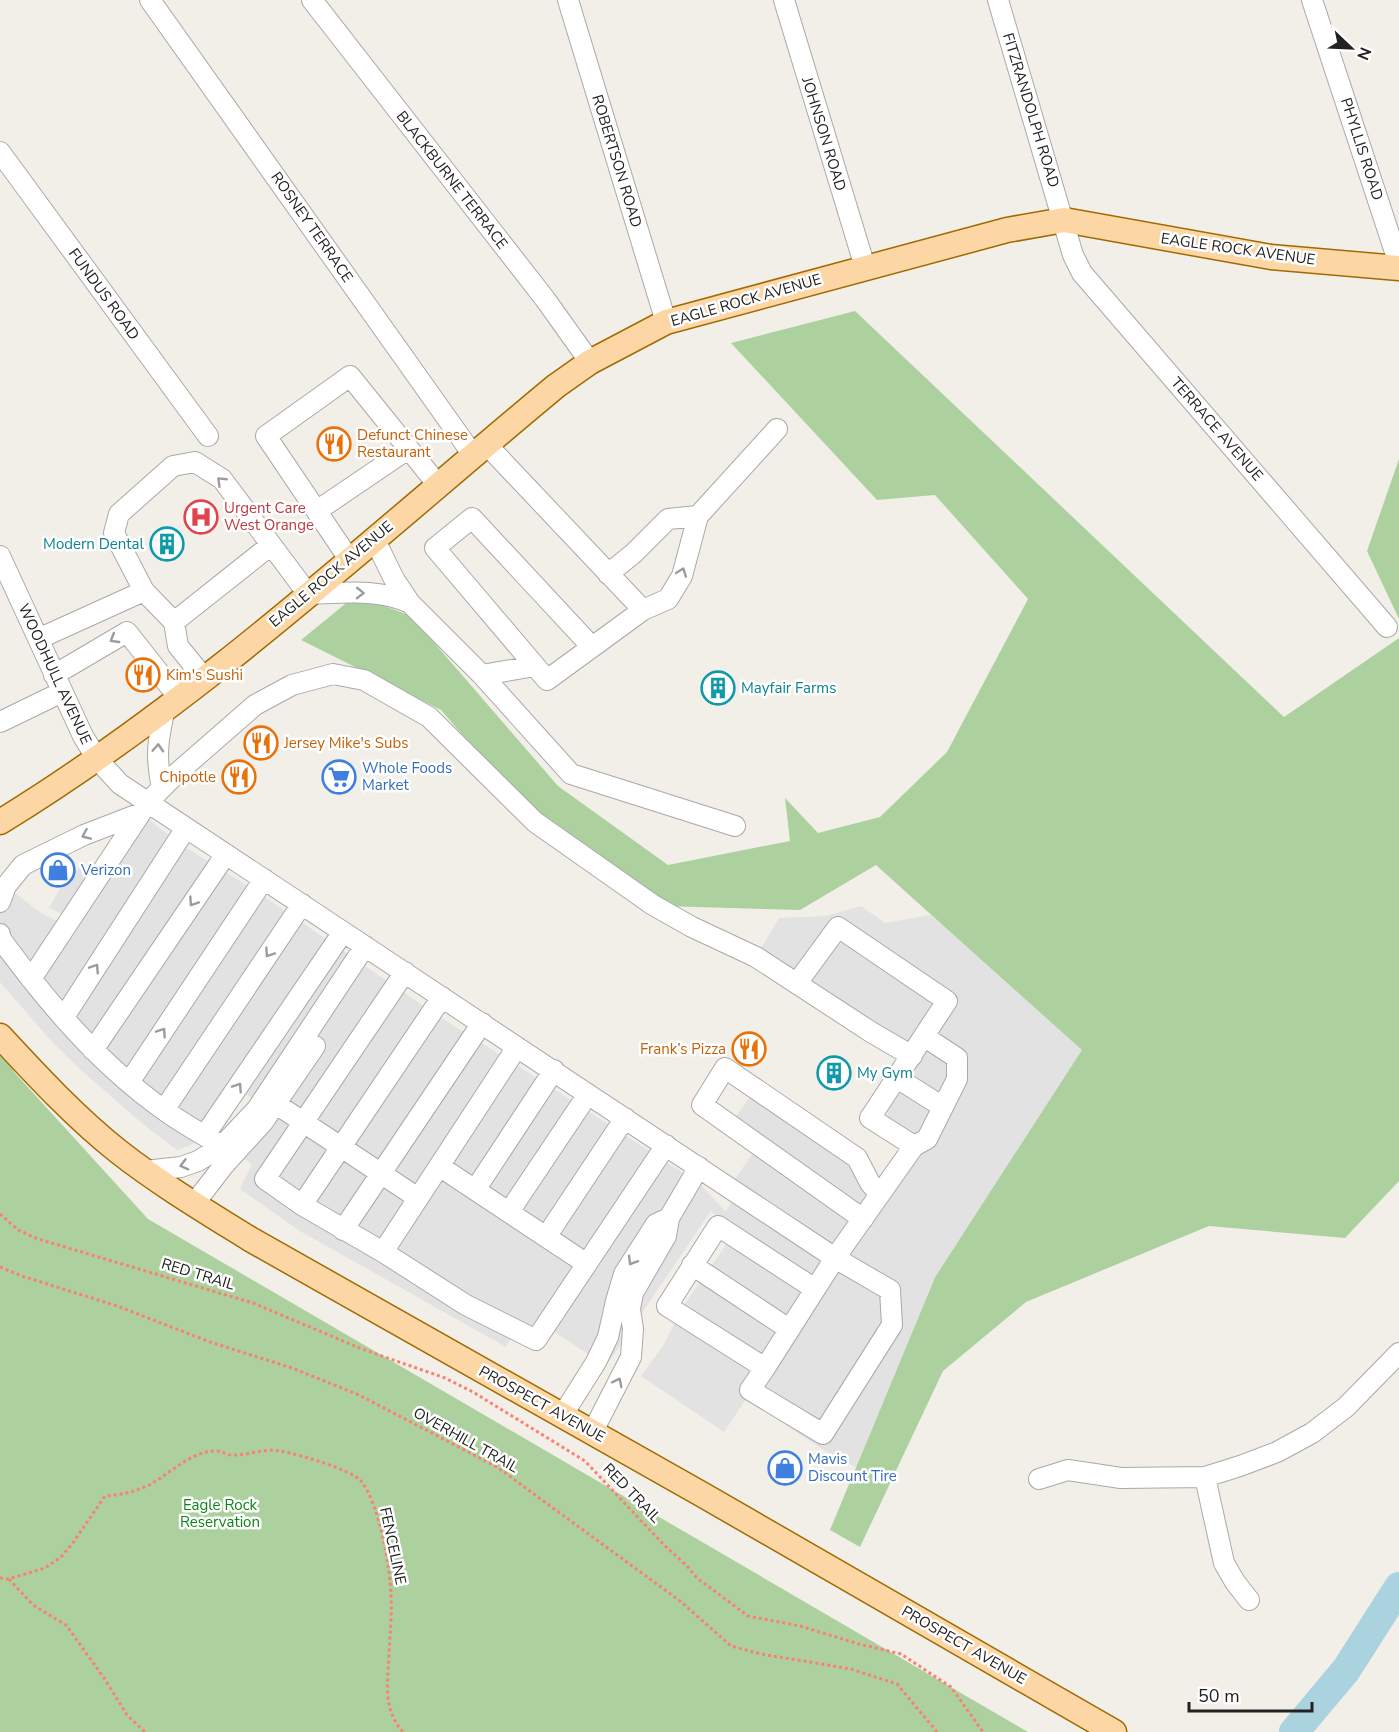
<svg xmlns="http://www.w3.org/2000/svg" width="1399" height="1732" viewBox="0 0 1399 1732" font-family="'Nunito Sans',sans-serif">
  <rect width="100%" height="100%" fill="#f2efe9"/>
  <path fill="#add19e" d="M 855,311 L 1284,717 L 1399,638 L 1399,1181 L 1345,1238 L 1209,1226 L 1026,1302 L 943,1371 L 860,1547 L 830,1530 L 935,1277 L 1081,1050 L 876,865 L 800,910 L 662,906 L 541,826 L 441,710 L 301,640 L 356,595 L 411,616 L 558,786 L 668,865 L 790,841 L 785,798 L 818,833 L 880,817 L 947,752 L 1028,599 L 935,495 L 877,500 L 731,343 Z
    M 1399,459 L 1399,619 L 1367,551 Z
    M 0,1051 L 15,1073 L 148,1219 L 1028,1732 L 0,1732 Z"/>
  <path fill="#e2e2e2" d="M 141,813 L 177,842 L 256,891 L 432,1012 L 548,1085 L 700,1184 L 726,1212 L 733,1199 L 727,1190 L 758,1146 L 730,1125 L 756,1089 L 857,1158 L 880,1193 L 914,1147 L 884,1128 L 897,1077 L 908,1061 L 756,957 L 779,918 L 826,916 L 861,906 L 885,923 L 931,915 L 1082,1050 L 935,1277 L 856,1467 L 836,1458 L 746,1399 L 724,1432 L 641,1376 L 663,1346 L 684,1305 L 735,1232 L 721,1222 L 711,1211 L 606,1366 L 547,1327 L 542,1334 L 521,1321 L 506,1347 L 300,1231 L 240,1189 L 252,1164 L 234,1152 L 267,1109 L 237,1088 L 205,1135 L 189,1146 L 177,1150 L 144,1125 L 82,1071 L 53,1043 L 0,982 L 0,902 L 6,886 L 41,913 L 66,925 L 71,918 L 49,908 L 67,876 L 85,865 L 102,872 Z"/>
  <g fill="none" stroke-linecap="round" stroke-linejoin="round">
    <path stroke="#aad3df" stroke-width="30" d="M 1294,1732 L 1346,1670 L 1399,1587"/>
    <defs>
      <path id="minor" d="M 150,0 L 473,455
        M 312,0 L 545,299 L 590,362
        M 568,0 L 666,322
        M 784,0 L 865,267
        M 998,0 L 1073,255 L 1082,273 L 1387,627
        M 1312,0 L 1399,264
        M 0,152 L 208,436
        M 486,444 L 643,610 L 547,680 L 435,548 L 472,518 L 592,647
        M 318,510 L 408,449
        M 374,538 L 394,579 L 410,603 L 482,675 L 535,666
        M 0,556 L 83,736 L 97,759 L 120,784 L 835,1258 L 890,1290 L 892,1325 L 823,1434 L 750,1390 L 765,1368
        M 349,559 L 266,436 L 350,376 L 438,485
        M 608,574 L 634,553 L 668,519 L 698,516
        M 643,610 L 668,599 L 682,576 L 698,516 L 777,429
        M 174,622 L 144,591 L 114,533 L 119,514 L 173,466 L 195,462 L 222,479 L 308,594 C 342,593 379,588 410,603
        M 38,639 L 144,591
        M 54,675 L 127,632 L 179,698
        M 482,675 L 571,774 L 735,826
        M 204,678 L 178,646 L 174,622 L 271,545
        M 0,722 L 62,692
        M 162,788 C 155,756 158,739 165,708
        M 0,902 L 6,886 L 23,865 L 84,835 L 141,813
        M 0,934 L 0,938 C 47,1002 99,1064 164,1110 C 186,1126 211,1139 234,1153
        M 405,972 L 265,1179 L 302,1205 L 383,1252 L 466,1305 L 536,1340 L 666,1145
        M 31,979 L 148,802 L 176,774 L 255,705 L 292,685 L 333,674 L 364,680 L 429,717 L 535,822 L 653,905 L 692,927 L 756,957 L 871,1032 L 912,1056
        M 797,983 L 838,927 L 947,1001 L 870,1118 L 914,1146 L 927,1139 L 957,1079 L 957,1058 L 925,1037
        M 64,1017 L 186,828
        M 93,1050 L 226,854
        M 897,1078 L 943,1107
        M 130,1081 L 264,879
        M 276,1104 L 418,1198
        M 164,1110 L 302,904
        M 205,1135 L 343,932
        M 439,1166 L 587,1264
        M 145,1171 L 181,1167 L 198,1161 L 222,1146 L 257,1109 L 365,946
        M 475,1190 L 554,1070
        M 194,1204 L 224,1165 L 263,1122 L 315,1046
        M 302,1205 L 442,997
        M 509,1212 L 588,1094
        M 863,1219 L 702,1105 L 725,1068 L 857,1158 L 870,1183 L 880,1194
        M 343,1230 L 482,1023
        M 546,1237 L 625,1118
        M 383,1252 L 517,1047
        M 692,1265 L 789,1329
        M 815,1289 L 718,1226 L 667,1306 L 765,1368 L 835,1258 L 914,1146
        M 562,1416 L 596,1362 L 608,1337 L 616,1301 L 624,1274 L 656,1224 L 669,1218
        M 592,1433 L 631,1357 L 633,1329 L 630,1309 L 633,1293 L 666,1236 L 669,1218 L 699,1167
        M 1205,1477 L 1224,1563 L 1235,1582 L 1249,1600
        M 1039,1479 L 1068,1470 L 1121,1478 L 1205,1477 L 1240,1466 L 1277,1452 L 1312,1433 L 1346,1407 L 1399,1353"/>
      <path id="major" d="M 0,822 C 201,699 375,536 556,386 L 590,362 L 666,322 L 1007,230 L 1064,220 L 1271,257 L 1399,268
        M 0,1036 C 37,1076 76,1118 119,1152 C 160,1184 205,1211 250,1239 L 703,1495 L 1114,1732"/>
    </defs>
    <use href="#minor" stroke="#a9a9a9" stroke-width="22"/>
    <use href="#major" stroke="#a06b00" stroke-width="27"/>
    <path stroke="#fa8072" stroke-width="3" stroke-dasharray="3 3" stroke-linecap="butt" d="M 0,1214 L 18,1230 L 38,1239 L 253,1303 L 362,1349 L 445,1378 L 473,1392 L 585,1461 L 663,1544 L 687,1566 L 697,1578 L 748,1616 L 800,1626 L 859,1644 L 901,1654 L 951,1687 L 983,1732
      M 0,1267 L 22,1276 L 117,1306 L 210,1342 L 292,1368 L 359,1395 L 497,1467 L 680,1601 L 731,1646 L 761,1654 L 851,1669 L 897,1684 L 937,1732
      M 0,1578 L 8,1579 L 45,1568 L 61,1557 L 72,1544 L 105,1496 C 121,1495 134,1492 149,1485 C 170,1474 192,1450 217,1451 C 222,1451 226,1455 231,1455 C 247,1456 263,1448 280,1451 C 298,1454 350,1469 361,1481 C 379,1503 390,1566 391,1595 C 392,1614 390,1634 389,1654 C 388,1683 382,1708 403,1732
      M 9,1579 L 33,1605 L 66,1625 L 104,1678 L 127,1715 L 145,1732"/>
    <use href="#minor" stroke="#fff" stroke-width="20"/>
    <use href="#major" stroke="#fcd6a4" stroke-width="24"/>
  </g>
  <defs><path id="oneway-chevron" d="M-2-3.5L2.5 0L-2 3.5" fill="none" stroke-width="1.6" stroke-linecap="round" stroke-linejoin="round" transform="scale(1.5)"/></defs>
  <g stroke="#9c9c9c">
    <use href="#oneway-chevron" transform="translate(221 481) rotate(-136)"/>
    <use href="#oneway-chevron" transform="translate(682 572) rotate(-70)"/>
    <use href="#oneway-chevron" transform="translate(360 593) rotate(1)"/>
    <use href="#oneway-chevron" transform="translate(114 639) rotate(149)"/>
    <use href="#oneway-chevron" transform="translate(158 748) rotate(-87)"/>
    <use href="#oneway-chevron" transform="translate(86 835) rotate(157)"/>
    <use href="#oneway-chevron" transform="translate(193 902) rotate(124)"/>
    <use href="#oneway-chevron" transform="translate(269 953) rotate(124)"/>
    <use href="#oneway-chevron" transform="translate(95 968) rotate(-57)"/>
    <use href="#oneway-chevron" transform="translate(162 1032) rotate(-56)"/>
    <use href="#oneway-chevron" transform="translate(238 1087) rotate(-56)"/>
    <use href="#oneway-chevron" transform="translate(184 1165) rotate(165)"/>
    <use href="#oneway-chevron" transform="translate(632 1261) rotate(121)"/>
    <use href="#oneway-chevron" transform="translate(618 1382) rotate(-63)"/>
  </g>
  <defs>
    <symbol id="restaurant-ring" viewBox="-11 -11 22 22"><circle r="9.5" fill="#fff" stroke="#e8710a" stroke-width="1.5"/><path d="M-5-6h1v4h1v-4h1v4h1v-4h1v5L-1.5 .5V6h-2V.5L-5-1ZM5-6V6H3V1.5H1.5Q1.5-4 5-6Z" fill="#e8710a"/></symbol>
    <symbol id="hospital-ring" viewBox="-11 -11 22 22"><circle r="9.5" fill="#fff" stroke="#e0444e" stroke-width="1.5"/><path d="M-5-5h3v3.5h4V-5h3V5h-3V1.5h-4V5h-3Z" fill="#e0444e"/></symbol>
    <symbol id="building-ring" viewBox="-11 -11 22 22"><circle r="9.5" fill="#fff" stroke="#0f9aa8" stroke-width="1.5"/><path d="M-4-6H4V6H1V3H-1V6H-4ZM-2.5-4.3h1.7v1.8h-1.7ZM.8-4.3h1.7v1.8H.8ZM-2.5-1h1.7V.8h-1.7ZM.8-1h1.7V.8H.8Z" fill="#0f9aa8"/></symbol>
    <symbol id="supermarket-ring" viewBox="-11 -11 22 22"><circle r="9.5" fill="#fff" stroke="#3f7fe0" stroke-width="1.5"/><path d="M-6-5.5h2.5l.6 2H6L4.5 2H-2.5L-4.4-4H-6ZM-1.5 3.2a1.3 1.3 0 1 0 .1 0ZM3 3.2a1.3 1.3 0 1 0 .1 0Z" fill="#3f7fe0"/></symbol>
    <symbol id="shop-ring" viewBox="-11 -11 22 22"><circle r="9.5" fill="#fff" stroke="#3f7fe0" stroke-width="1.5"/><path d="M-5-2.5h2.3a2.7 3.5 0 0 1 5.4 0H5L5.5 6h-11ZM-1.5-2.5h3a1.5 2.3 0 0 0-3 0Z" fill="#3f7fe0"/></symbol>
  </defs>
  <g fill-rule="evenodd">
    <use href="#restaurant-ring" x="315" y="425" width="38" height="38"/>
    <use href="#hospital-ring" x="182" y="498" width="38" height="38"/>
    <use href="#building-ring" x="148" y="525" width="38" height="38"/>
    <use href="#restaurant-ring" x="124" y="656" width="38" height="38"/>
    <use href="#building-ring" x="699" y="669" width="38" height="38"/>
    <use href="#restaurant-ring" x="242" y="724" width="38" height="38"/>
    <use href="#restaurant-ring" x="220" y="758" width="38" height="38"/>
    <use href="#supermarket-ring" x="320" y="758" width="38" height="38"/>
    <use href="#shop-ring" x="39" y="851" width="38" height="38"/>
    <use href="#restaurant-ring" x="730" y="1030" width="38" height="38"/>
    <use href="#building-ring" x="815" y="1054" width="38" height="38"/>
    <use href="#shop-ring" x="766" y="1449" width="38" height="38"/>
  </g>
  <g text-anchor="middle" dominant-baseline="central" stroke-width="5" stroke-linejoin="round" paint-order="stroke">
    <g font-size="15" fill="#222" stroke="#fff">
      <text transform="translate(1031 110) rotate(73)">FITZRANDOLPH ROAD</text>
      <text transform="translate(824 134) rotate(73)">JOHNSON ROAD</text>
      <text transform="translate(1362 149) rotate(72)">PHYLLIS ROAD</text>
      <text transform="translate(617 161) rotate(73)">ROBERTSON ROAD</text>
      <text transform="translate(452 180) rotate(52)">BLACKBURNE TERRACE</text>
      <text transform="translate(312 227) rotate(55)">ROSNEY TERRACE</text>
      <text transform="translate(1238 249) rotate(8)">EAGLE ROCK AVENUE</text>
      <text transform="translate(104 294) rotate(54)">FUNDUS ROAD</text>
      <text transform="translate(746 300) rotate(-16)">EAGLE ROCK AVENUE</text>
      <text transform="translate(1217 429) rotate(49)">TERRACE AVENUE</text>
      <text transform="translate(331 574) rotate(-40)">EAGLE ROCK AVENUE</text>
      <text transform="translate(55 674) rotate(65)">WOODHULL AVENUE</text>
      <text transform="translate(198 1274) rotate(17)">RED TRAIL</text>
      <text transform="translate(542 1404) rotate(29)">PROSPECT AVENUE</text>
      <text transform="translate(466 1440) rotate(29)">OVERHILL TRAIL</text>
      <text transform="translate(632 1493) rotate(46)">RED TRAIL</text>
      <text transform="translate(393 1546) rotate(78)">FENCELINE</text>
      <text transform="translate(964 1645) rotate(30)">PROSPECT AVENUE</text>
    </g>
    <g font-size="15" fill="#c56008" stroke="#fff" text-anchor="start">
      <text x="357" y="435">Defunct Chinese<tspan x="357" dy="17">Restaurant</tspan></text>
      <text x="166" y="675">Kim's Sushi</text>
      <text x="284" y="743">Jersey Mike's Subs</text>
      <text x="216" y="777" text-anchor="end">Chipotle</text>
      <text x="726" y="1049" text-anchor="end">Frank’s Pizza</text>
    </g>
    <g font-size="15" fill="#be3a42" stroke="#fff" text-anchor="start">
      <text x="224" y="508">Urgent Care<tspan x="224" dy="17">West Orange</tspan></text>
    </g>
    <g font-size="15" fill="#0d838f" stroke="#fff" text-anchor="start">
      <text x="144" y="544" text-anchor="end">Modern Dental</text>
      <text x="741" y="688">Mayfair Farms</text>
      <text x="857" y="1073">My Gym</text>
    </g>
    <g font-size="15" fill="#366cbe" stroke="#fff" text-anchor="start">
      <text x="362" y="768">Whole Foods<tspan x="362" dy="17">Market</tspan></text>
      <text x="81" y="870">Verizon</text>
      <text x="808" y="1459">Mavis<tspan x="808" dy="17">Discount Tire</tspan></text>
    </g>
    <g font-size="15" fill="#0c8416" stroke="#fff">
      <text x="220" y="1505">Eagle Rock<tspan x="220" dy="17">Reservation</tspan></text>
    </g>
  </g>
  <g transform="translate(1351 48) rotate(113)" stroke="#ffffff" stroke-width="4.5" paint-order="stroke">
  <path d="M0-4.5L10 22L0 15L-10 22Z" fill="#222222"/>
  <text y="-9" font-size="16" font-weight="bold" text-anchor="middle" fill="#222222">N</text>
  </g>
  <path d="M1189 1702v9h123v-9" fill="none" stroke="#222222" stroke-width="3"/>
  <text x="1198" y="1702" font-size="18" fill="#222222" stroke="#ffffff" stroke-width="4.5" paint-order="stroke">50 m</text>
</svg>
